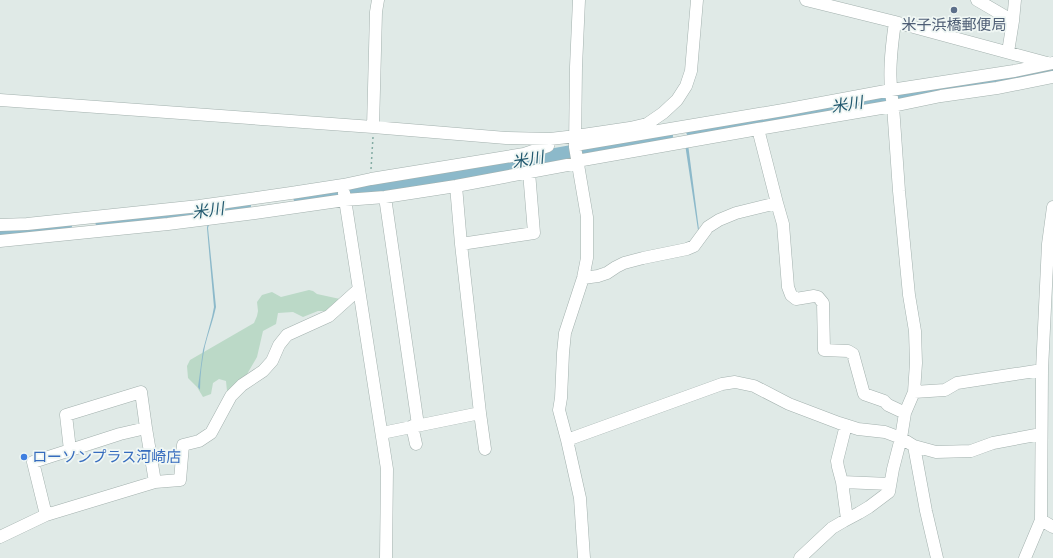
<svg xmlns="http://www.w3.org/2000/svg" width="1053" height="558" viewBox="0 0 1053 558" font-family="Signika,'Noto Sans JP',sans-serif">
  <rect width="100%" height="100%" fill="#e0eae7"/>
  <path fill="#bbd9c7" d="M 309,290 L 313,291 L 317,294 L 340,299 L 329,311 L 318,311 L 303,317 L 293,312 L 278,313 L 276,324 L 263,331 L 257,357 L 243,381 L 230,392 L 227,391 L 226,381 L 219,379 L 213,383 L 211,394 L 203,397 L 197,387 L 188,378 L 187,366 L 190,360 L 254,323 L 257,316 L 258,311 L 257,302 L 262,295 L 272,292 L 281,297 Z"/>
  <path fill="#8cb9ca" d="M 685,144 L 688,144 L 699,230 L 698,230 Z
    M 208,221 L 210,221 L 208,228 L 216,307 C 213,321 208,333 205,346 C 202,361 200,375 200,390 L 198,387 L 203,350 L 212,317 L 214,307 L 207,228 Z"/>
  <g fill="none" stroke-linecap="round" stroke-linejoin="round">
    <path stroke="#8cb9ca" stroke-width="16" d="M 694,131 L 782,118 L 925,91 L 1053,71
      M 301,197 C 423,181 544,158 665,136
      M 103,221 L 187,214 L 243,206
      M 0,234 L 64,226"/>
    <defs>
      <path id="minor" d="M 579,0 L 576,67 L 575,147 L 587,217 L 587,258 L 583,278 L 565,333 L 563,353 L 561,398 L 559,410 L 567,440 L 580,498 L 584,558
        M 806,0 L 895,22 L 1047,63
        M 977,0 L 1013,21
        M 1008,52 L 1013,21 L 1015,0
        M 0,100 L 373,127 L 506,138 L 550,139 L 576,136 L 630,128 L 647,124 L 663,113 L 677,100 L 686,86 L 691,71 L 697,0
        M 373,127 L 376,12 L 378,0
        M 575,145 L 789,109 L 891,90 L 1014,71 L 1053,63
        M 577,161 L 758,129
        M 456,186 L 461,244 L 534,233 L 529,172
        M 344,193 L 387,469 L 386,558
        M 385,197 L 418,425
        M 777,203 L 758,129 L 893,106 L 941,96 L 997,88 L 1053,77
        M 0,225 L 27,224 L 199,206 L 291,193 L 343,185 L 371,179 L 524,154 L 548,146 L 550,139
        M 0,241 L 168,224 L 255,213 L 345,200 L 385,197 L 456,186 L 578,163
        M 583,278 L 598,276 L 607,273 L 616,267 L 624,263 L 643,258 L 687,249 L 694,246 L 708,227 L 719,220 L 736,213 L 777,203 L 783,224 L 788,287 L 791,295 L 796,299 L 814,296 L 818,297 L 823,303 L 824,350 L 848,351 L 853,354 L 864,394 L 884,401 L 888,405 L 905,413
        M 914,392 L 945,390 L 957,383 L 1042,370
        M 480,413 L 485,449
        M 846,425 L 837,461 L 838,467 L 842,482 L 847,519
        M 412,426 L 416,444
        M 382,433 L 480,413 L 461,244
        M 567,440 L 722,384 L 735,382 L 754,386 L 789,404 L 839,423 L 858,429 L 885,432 L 901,438 L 914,446 L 936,452 L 971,451 L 993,443 L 1041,434
        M 914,446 L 926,511 L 937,558
        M 70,450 L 66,415 L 141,392 L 146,428
        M 842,482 L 890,484
        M 46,515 L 33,462 L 120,434 L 146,428 L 155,482
        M 1041,520 L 1053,527
        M 0,537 L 46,515 L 155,482 L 180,480 L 183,445 L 199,441 L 211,433 L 231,396 L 242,385 L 263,371 L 272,361 L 279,345 L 287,335 L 329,316 L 359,289
        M 800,558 L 832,528 L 844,521 L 859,513 L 869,507 L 889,492 L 893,469 L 901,438 L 905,413 L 914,392 L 916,363 L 915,331 L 909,295 L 899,191 L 893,106 C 888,78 891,50 895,22
        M 1025,558 L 1041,520 L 1042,370 L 1048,244 L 1053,207"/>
    </defs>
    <use href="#minor" stroke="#a3b1ae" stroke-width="13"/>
    <path stroke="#83aba3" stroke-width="1.5" stroke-dasharray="2 3" stroke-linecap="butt" d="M 371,169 L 373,137"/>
    <use href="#minor" stroke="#fff" stroke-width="12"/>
  </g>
  <circle fill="#5c6f8a" stroke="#f0f7f4" stroke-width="1.5" cx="954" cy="10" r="4"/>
  <circle fill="#3f7fe0" stroke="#f0f7f4" stroke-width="1.5" cx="24" cy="457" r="4"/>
  <g text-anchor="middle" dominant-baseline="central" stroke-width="3.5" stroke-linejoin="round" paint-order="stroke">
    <g font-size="15" fill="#4e5e75" stroke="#f0f7f4">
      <text x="954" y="25">米子浜橋郵便局</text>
    </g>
    <g font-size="15" fill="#366cbe" stroke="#f0f7f4" text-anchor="start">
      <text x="32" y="457">ローソンプラス河崎店</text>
    </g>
    <g font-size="16" font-style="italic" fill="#22596f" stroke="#f0f7f4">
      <text transform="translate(847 105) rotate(-9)">米川</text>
      <text transform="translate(528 160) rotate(-10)">米川</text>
      <text transform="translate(208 211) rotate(-8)">米川</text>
    </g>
  </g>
</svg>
